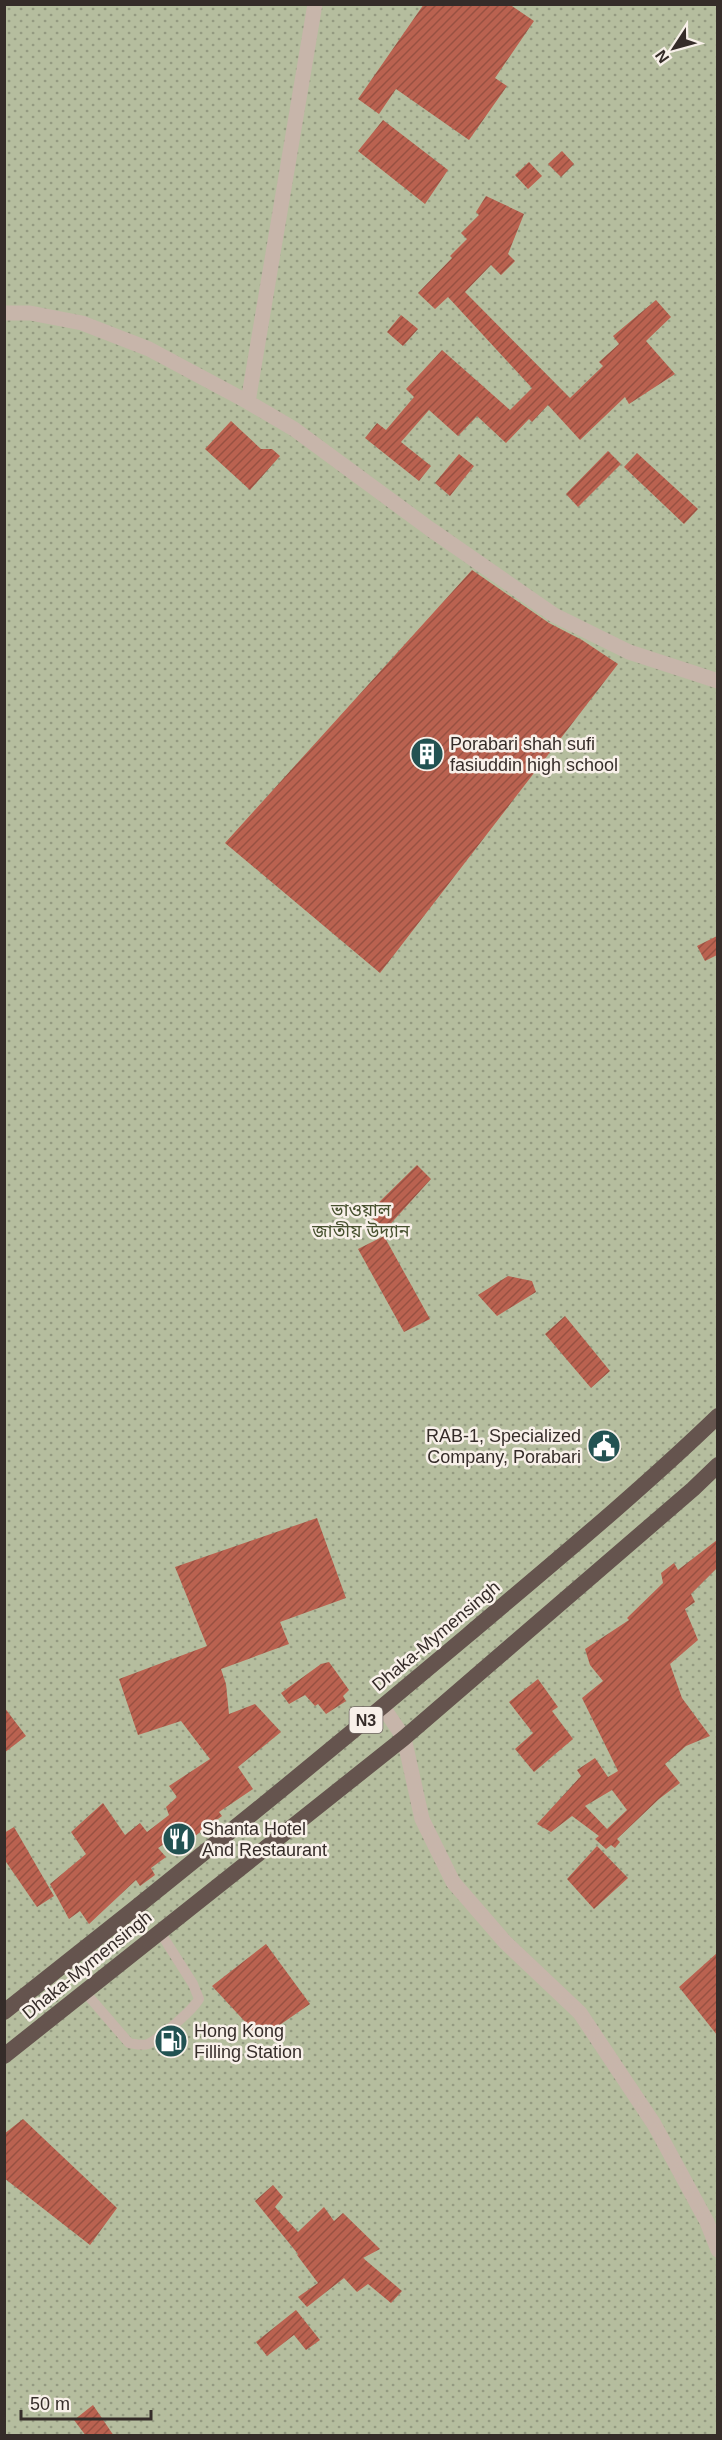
<svg xmlns="http://www.w3.org/2000/svg" width="722" height="2440" viewBox="0 0 722 2440" font-family="Helvetica,'Noto Sans Bengali',sans-serif">
  <defs>
    <pattern id="grass-dots" width="8" height="8" patternUnits="userSpaceOnUse" patternTransform="scale(1.5)"><rect width="8" height="8" fill="#b5bd9e"/><path d="M2 2h.1M6 6h.1" fill="none" stroke="#949a81" stroke-width="1.8" stroke-linecap="round"/></pattern>
    <pattern id="building-hatch" width="6" height="6" patternUnits="userSpaceOnUse" patternTransform="scale(1.5)"><rect width="6" height="6" fill="#ba6250"/><path d="M-1 1l2-2M0 6l6-6M5 7l2-2" fill="none" stroke="#985142"/></pattern>
  </defs>
  <rect width="100%" height="100%" fill="#f0e5dd"/>
  <path fill="url(#grass-dots)" d="M 5,5 L 717,5 L 717,2435 L 5,2435 Z"/>
  <path fill="url(#building-hatch)" fill-rule="evenodd" d="M 424,4 L 509,4 L 534,21 L 495,78 L 507,86 L 469,140 L 396,89 L 379,114 L 358,99 Z
    M 383,120 L 448,170 L 425,204 L 358,151 Z
    M 562,151 L 574,164 L 561,177 L 548,164 Z
    M 529,162 L 542,176 L 528,189 L 515,175 Z
    M 486,196 L 524,214 L 508,254 L 515,261 L 501,275 L 491,265 L 465,292 L 570,398 L 603,366 L 599,362 L 619,344 L 613,336 L 656,300 L 671,317 L 646,341 L 675,374 L 629,404 L 625,397 L 580,440 L 548,405 L 532,422 L 529,419 L 506,443 L 477,416 L 458,436 L 429,410 L 401,442 L 431,466 L 419,481 L 365,438 L 377,423 L 386,430 L 414,397 L 406,389 L 442,350 L 510,410 L 532,388 L 448,297 L 435,309 L 418,293 L 452,258 L 450,256 L 467,239 L 461,233 L 479,215 L 476,212 Z
    M 401,315 L 418,329 L 403,346 L 387,332 Z
    M 231,421 L 261,449 L 272,449 L 280,456 L 250,490 L 205,449 Z
    M 608,451 L 621,464 L 578,507 L 566,494 Z
    M 637,453 L 698,509 L 684,524 L 624,467 Z
    M 459,454 L 474,466 L 450,496 L 435,483 Z
    M 472,570 L 549,623 L 582,640 L 618,664 L 380,973 L 225,843 Z
    M 717,936 L 717,955 L 705,961 L 697,946 Z
    M 417,1165 L 431,1179 L 384,1231 L 368,1213 Z
    M 384,1236 L 430,1319 L 404,1332 L 358,1249 Z
    M 508,1276 L 532,1281 L 536,1292 L 497,1316 L 478,1295 Z
    M 565,1316 L 610,1371 L 591,1388 L 545,1334 Z
    M 317,1518 L 346,1598 L 280,1622 L 289,1644 L 221,1669 L 226,1684 L 229,1714 L 255,1704 L 281,1732 L 238,1767 L 253,1789 L 219,1812 L 222,1816 L 187,1842 L 180,1833 L 158,1848 L 166,1857 L 151,1868 L 155,1875 L 140,1886 L 136,1880 L 89,1924 L 80,1911 L 69,1919 L 50,1884 L 86,1854 L 71,1832 L 103,1803 L 125,1835 L 140,1823 L 147,1832 L 169,1815 L 166,1807 L 177,1797 L 169,1786 L 210,1759 L 181,1721 L 138,1735 L 119,1679 L 207,1646 L 175,1567 Z
    M 717,1540 L 717,1568 L 691,1594 L 695,1602 L 685,1609 L 698,1640 L 670,1664 L 682,1698 L 710,1736 L 686,1746 L 665,1764 L 680,1783 L 659,1799 L 617,1839 L 620,1842 L 615,1848 L 611,1845 L 606,1849 L 595,1839 L 599,1836 L 572,1816 L 551,1832 L 537,1824 L 581,1776 L 577,1770 L 595,1758 L 608,1777 L 618,1771 L 582,1698 L 603,1681 L 590,1665 L 585,1649 L 629,1620 L 627,1618 L 663,1583 L 661,1573 L 674,1563 L 678,1570 ZM 612,1790 L 627,1810 L 607,1829 L 585,1806 Z
    M 329,1662 L 349,1690 L 343,1696 L 346,1701 L 326,1714 L 318,1704 L 315,1706 L 305,1695 L 289,1704 L 281,1693 L 321,1664 Z
    M 538,1679 L 558,1707 L 552,1711 L 573,1739 L 534,1772 L 515,1749 L 533,1733 L 509,1702 Z
    M 4,1707 L 26,1736 L 4,1753 Z
    M 14,1827 L 54,1896 L 37,1907 L 4,1859 L 4,1833 Z
    M 597,1846 L 628,1878 L 594,1909 L 567,1879 Z
    M 266,1944 L 310,2004 L 258,2040 L 250,2027 L 212,1986 Z
    M 717,1953 L 717,2035 L 679,1987 Z
    M 23,2119 L 117,2208 L 90,2245 L 4,2178 L 4,2134 Z
    M 273,2185 L 283,2197 L 275,2207 L 298,2232 L 324,2207 L 334,2221 L 343,2213 L 380,2249 L 363,2258 L 402,2291 L 391,2303 L 368,2284 L 357,2292 L 344,2278 L 307,2307 L 298,2297 L 318,2283 L 297,2255 L 298,2254 L 255,2201 Z
    M 296,2310 L 320,2340 L 306,2350 L 294,2335 L 267,2356 L 256,2342 Z
    M 93,2405 L 114,2436 L 86,2436 L 74,2420 Z"/>
  <g fill="none" stroke-linecap="round" stroke-linejoin="round">
    <path stroke="#c7b5aa" stroke-width="10" d="M 85,1992 L 129,2043 C 135,2044 142,2046 148,2044 C 160,2038 192,2011 199,1999 L 193,1984 L 160,1932"/>
    <path stroke="#c7b5aa" stroke-width="15" d="M 4,313 L 30,313 L 82,323 L 149,349 L 248,402 L 294,429 L 430,529 L 554,615 L 629,652 L 718,681
      M 248,402 L 315,4
      M 383,1707 L 404,1738 L 422,1819 L 453,1882 L 505,1942 L 580,2013 L 654,2124 L 707,2222 L 718,2250"/>
    <path stroke="#65544e" stroke-width="16" d="M 4,2012 C 161,1889 316,1763 468,1635 C 553,1563 638,1493 718,1416
      M 4,2056 L 404,1738 L 693,1489 L 718,1465"/>
  </g>
  <defs>
    <symbol id="building-disc" viewBox="-11 -11 22 22"><circle r="9.5" fill="#225252" stroke="#f8f0e9"/><path d="M-4-6H4V6H1V3H-1V6H-4ZM-2.5-4.3h1.7v1.8h-1.7ZM.8-4.3h1.7v1.8H.8ZM-2.5-1h1.7V.8h-1.7ZM.8-1h1.7V.8H.8Z" fill="#fff"/></symbol>
    <symbol id="civic-disc" viewBox="-11 -11 22 22"><circle r="9.5" fill="#225252" stroke="#f8f0e9"/><path d="M-.6-6.5H3V-4.5H.6V-3L4-1V1h2V6H-6V1h2V-1L-.6-3ZM-1.2 2.5V6h2.4V2.5Z" fill="#fff"/></symbol>
    <symbol id="restaurant-disc" viewBox="-11 -11 22 22"><circle r="9.5" fill="#225252" stroke="#f8f0e9"/><path d="M-5-6h1v4h1v-4h1v4h1v-4h1v5L-1.5 .5V6h-2V.5L-5-1ZM5-6V6H3V1.5H1.5Q1.5-4 5-6Z" fill="#fff"/></symbol>
    <symbol id="fuel-disc" viewBox="-11 -11 22 22"><circle r="9.5" fill="#225252" stroke="#f8f0e9"/><path d="M-5.5-6h7V0h2V4h1.3V-2.5L3-4.5l.8-.8L6-3V5H2.5V1h-1V6h-7ZM-4.2-4.7v3.2H.2V-4.7Z" fill="#fff"/></symbol>
  </defs>
  <g fill-rule="evenodd">
    <use href="#building-disc" x="408" y="735" width="38" height="38"/>
    <use href="#civic-disc" x="585" y="1427" width="38" height="38"/>
    <use href="#restaurant-disc" x="160" y="1820" width="38" height="38"/>
    <use href="#fuel-disc" x="152" y="2022" width="38" height="38"/>
  </g>
  <g text-anchor="middle" dominant-baseline="central" stroke-width="5" stroke-linejoin="round" paint-order="stroke">
    <rect fill="#f8f0e9" stroke="#706763" stroke-width="1.5" x="349.5" y="1707" width="33" height="26" rx="4.5"/>
    <g font-size="16" font-weight="bold" fill="#352c29">
      <text x="366" y="1720">N3</text>
    </g>
    <g font-size="18" fill="#352c29" stroke="#f8f0e9" text-anchor="start">
      <text x="450" y="744">Porabari shah sufi<tspan x="450" dy="21">fasiuddin high school</tspan></text>
      <text x="581" y="1436" text-anchor="end">RAB-1, Specialized<tspan x="581" dy="21">Company, Porabari</tspan></text>
      <text x="202" y="1829">Shanta Hotel<tspan x="202" dy="21">And Restaurant</tspan></text>
      <text x="194" y="2031">Hong Kong<tspan x="194" dy="21">Filling Station</tspan></text>
    </g>
    <g font-size="18" fill="#47512f" stroke="#f8f0e9">
      <text x="361" y="1210">ভাওয়াল<tspan x="361" dy="21">জাতীয় উদ্যান</tspan></text>
    </g>
    <g font-size="18" fill="#352c29" stroke="#f8f0e9">
      <text transform="translate(436 1636) rotate(-40)">Dhaka-Mymensingh</text>
      <text transform="translate(87 1965) rotate(-39)">Dhaka-Mymensingh</text>
    </g>
  </g>
  <rect width="722" height="2440" fill="none" stroke="#352c29" stroke-width="12"/>
  <g transform="translate(674 48) rotate(234)" stroke="#f8f0e9" stroke-width="4.5" paint-order="stroke">
  <path d="M0-4.5L10 22L0 15L-10 22Z" fill="#352c29"/>
  <text y="-9" font-size="16" font-weight="bold" text-anchor="middle" fill="#352c29">N</text>
  </g>
  <path d="M21 2410v9h130v-9" fill="none" stroke="#352c29" stroke-width="3"/>
  <text x="30" y="2410" font-size="18" fill="#352c29" stroke="#f8f0e9" stroke-width="4.5" paint-order="stroke">50 m</text>
</svg>
